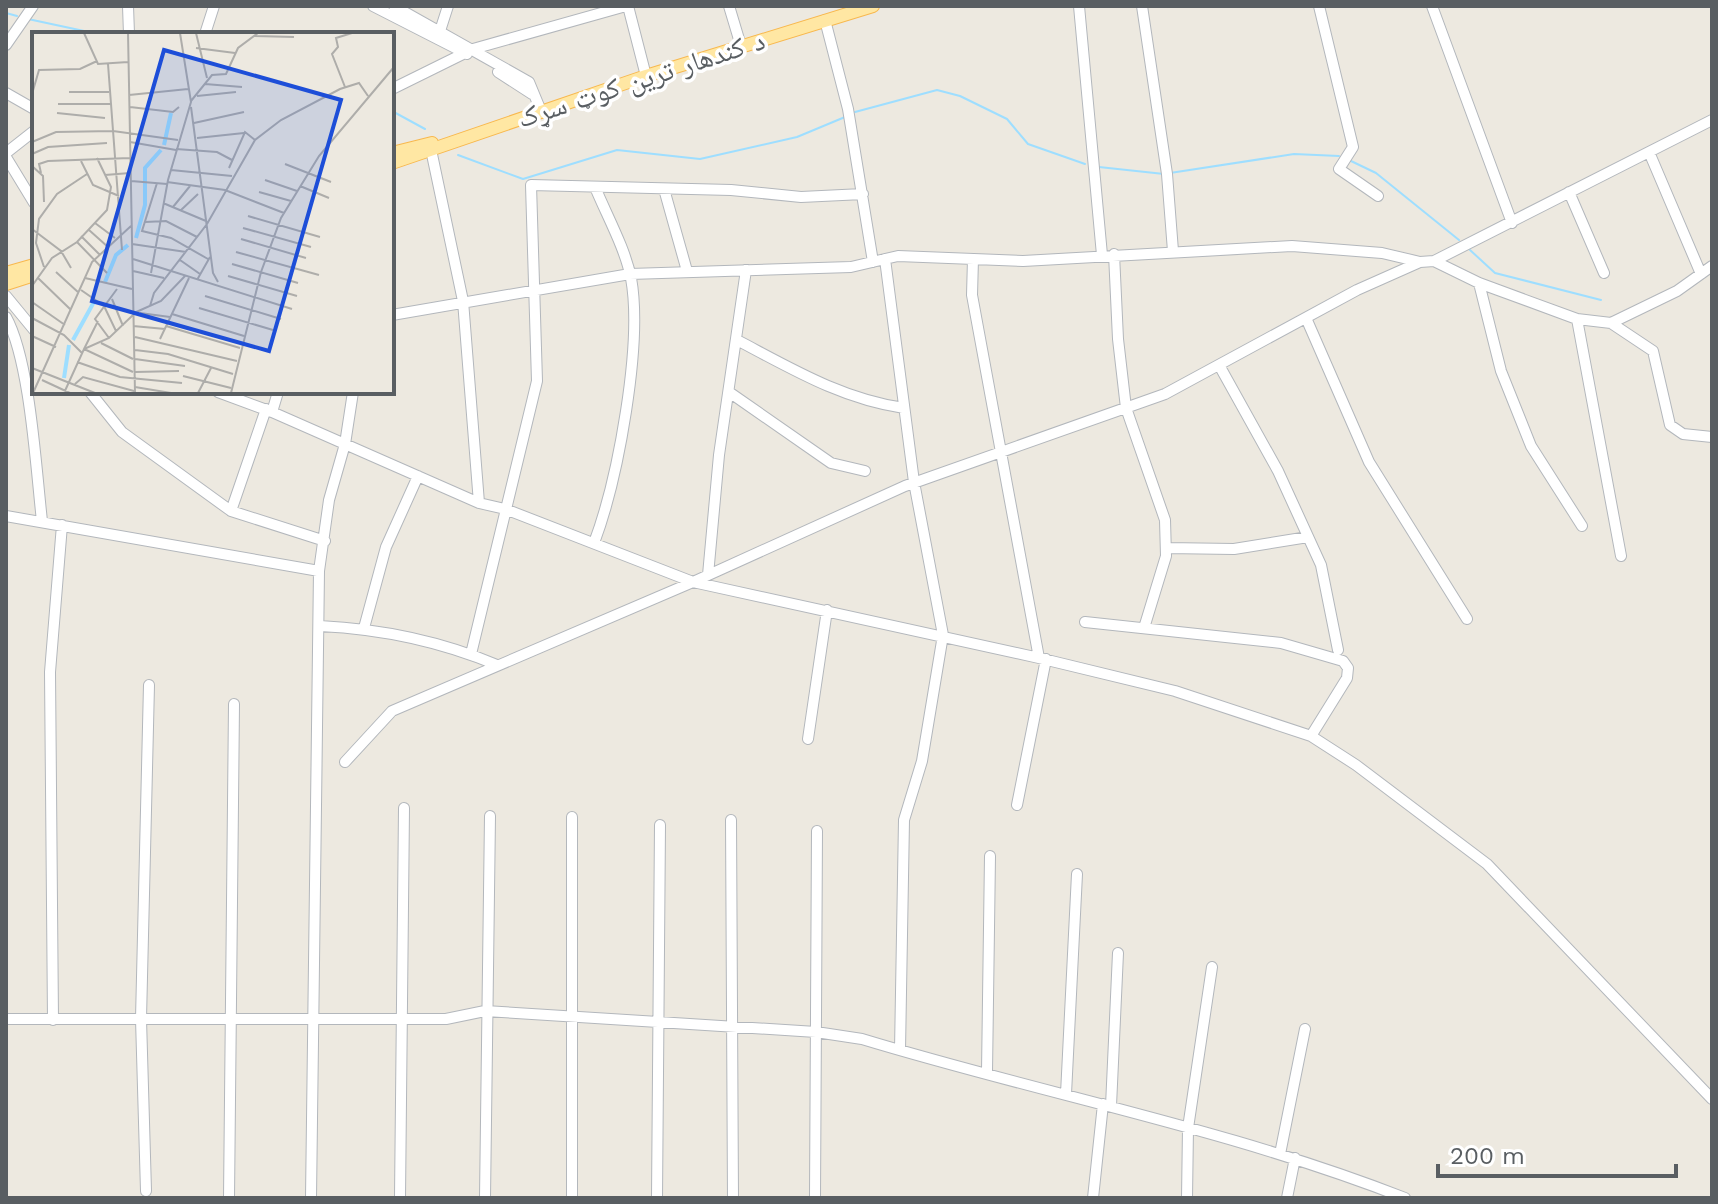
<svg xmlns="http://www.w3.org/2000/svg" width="1718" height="1204" viewBox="0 0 1718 1204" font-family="'Work Sans','Noto Naskh Arabic',sans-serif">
  <rect width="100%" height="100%" fill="#ede9e0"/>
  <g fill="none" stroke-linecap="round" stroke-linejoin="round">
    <path stroke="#9edeff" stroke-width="2" d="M 6,13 L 17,16
      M 28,19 L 98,34
      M 392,111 L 425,129
      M 855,112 L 937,90 L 960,96 L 1007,119 L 1028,144 L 1085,164
      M 458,155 L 523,179 L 617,150 L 700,159 L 797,137 L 845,117
      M 1351,161 L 1376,173 L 1459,240
      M 1099,167 L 1164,174
      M 1170,173 L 1294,154 L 1339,156
      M 1470,250 L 1495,273 L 1601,300"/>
    <defs>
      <path id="minor" d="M 128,6 L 129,34
        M 373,6 L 467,54
        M 394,6 L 529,82 L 541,111
        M 628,6 L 646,76
        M 729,6 L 741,46
        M 1079,6 L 1102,255
        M 1142,6 L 1167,174 L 1173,251
        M 1319,6 L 1353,147 L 1339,169 L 1378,196
        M 1432,6 L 1512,223
        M 825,20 L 848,109 L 873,262
        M 440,31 L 448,6
        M 205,34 L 214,6
        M 6,45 L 33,6
        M 498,72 L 532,94
        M 392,89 L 473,49 L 626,6
        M 6,93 L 34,109
        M 430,145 L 463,301 L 479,503
        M 1649,152 L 1701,274
        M 6,153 L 34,131
        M 6,157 L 34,203
        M 664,189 L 687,271
        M 1569,192 L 1604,273
        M 1114,254 L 1118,339 L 1126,408 L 1165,520 L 1166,556 L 1144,628
        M 885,259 L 914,482 L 943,635 L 922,761 L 904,820 L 900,1050
        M 973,259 L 972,295 L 1039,658
        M 1434,261 L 1479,283 L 1577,319 L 1611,323 L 1653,351 L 1670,425 L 1683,434 L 1712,437
        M 1479,283 L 1501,371 L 1531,446 L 1582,526
        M 6,296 L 34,330
        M 392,315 L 630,274 L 851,267 L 898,256 L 1023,261 L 1292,246 L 1382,253 L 1420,262 L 1434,261 L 1712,120
        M 6,317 C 30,360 36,469 42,521
        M 1306,318 L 1369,462 L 1467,619
        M 1577,319 L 1621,556
        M 1611,323 L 1677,291 L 1712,266
        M 737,340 C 792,369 842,399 904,408
        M 1219,365 L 1278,471 L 1321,565 L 1338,650
        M 90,392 L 122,432 L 231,511 L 325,541
        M 218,392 L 272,412 L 479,503 L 505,509 L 693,582 L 1039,658 L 1175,691 L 1311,736 L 1356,765 L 1487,864 L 1712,1099
        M 729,392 L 831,463 L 865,471
        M 272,412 L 278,392
        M 231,511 L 266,409
        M 6,516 L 319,571
        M 594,543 C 618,479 643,344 631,278 C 625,248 607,216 595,187
        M 1166,548 L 1234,549 L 1308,537
        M 708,575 L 719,455 L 746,270
        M 1085,622 L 1281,643 L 1343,661 L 1348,668 L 1347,678 L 1311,736
        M 320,626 C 382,629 440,641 497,665
        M 364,628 L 386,547 L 418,476
        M 471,654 L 537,381 L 531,185 L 731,190 L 801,197 L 863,194
        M 808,739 L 827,610
        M 345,762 L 392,711 L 693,582 L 905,486 L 1165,394 L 1357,290 L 1420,262
        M 1017,805 L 1046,659
        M 572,817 L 572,1198
        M 731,820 L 733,1198
        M 6,1019 L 446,1019 L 485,1011 L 816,1032 L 862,1039 C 1043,1094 1229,1129 1405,1198
        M 53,1020 L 50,672 L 62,525
        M 987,1072 L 990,856
        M 1066,1094 L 1077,874
        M 1111,1106 L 1118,953
        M 1280,1154 L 1305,1029
        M 146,1191 L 141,1019 L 149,685
        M 229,1198 L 234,704
        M 311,1198 L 319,571 L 329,500 L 345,444 L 353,392
        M 400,1198 L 404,808
        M 485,1198 L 490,816
        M 657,1198 L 660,825
        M 815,1198 L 817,831
        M 1093,1198 L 1103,1104
        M 1187,1198 L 1188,1128 L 1212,967
        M 1287,1198 L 1295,1158"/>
      <path id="major" d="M 392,153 L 432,143
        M 392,163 L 646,76 L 873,6
        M 6,273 L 34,265
        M 6,284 L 34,275"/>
    </defs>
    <use href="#minor" stroke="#b3b7bc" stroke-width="12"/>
    <use href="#major" stroke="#f8b84e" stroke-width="14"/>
    <use href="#minor" stroke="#fff" stroke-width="10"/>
    <use href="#major" stroke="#ffe7a3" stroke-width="12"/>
  </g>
  <g text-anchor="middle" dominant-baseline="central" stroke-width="7" stroke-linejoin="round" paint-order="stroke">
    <g font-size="28" fill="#595e62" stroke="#fff">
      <text transform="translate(641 79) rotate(-18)">د کندهار ترين کوټ سړک</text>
    </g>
  </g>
  <g transform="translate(32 32)">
    <rect width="362" height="362" fill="#ede9e0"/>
    <path fill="none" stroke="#9edeff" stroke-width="4" d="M 132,113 L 139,81M 104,206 L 113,173 L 113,136 L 129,118M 73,250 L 84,223 L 96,213M 41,308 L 63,268M 32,346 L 37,313"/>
    <path fill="none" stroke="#aeadaa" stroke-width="2" d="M 52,1 L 66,32 L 96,30M 96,1 L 103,361M 164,1 L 175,46M 223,4 L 262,5M 164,16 L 203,21M 76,32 L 90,218M 173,52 L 210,55M 313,55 L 300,22 L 306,15 L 304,6 L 320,1M 37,60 L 77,60M 0,62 L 7,38 L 48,37 L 65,29M 97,63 L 156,57M 165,64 L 204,60M 159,69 L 180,43 L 194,42 L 206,16 L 226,1M 26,72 L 79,72M 98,75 L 141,80 L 147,75M 159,75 L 181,241 L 186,250M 25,81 L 73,86M 162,91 L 212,80M 165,106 L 212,101M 0,110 L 24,100 L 81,99 L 146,108M 98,110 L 144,118M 144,117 L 185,120 L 200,128M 0,122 L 16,115 L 75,111M 49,129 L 61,153 L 87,164M 253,132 L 299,150M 0,134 L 11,144 L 12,170M 197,136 L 213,100 L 223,108M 139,138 L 200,144M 9,141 L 7,132 L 16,129 L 98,126M 73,143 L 98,141M 233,148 L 265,159M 99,149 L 135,152M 135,150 L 193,158 L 252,181M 125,151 L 110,199 L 139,206 L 176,227M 268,154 L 297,166M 227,160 L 259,169M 131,171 L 174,189M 141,175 L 158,154M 148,179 L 166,162M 216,184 L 288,205M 113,190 L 134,189 L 165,205M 63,191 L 83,206M 211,196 L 279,215M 0,197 L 29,219 L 39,236M 57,198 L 76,215M 49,204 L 68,223M 209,207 L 274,226M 45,210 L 75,241M 100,212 L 154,220M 204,220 L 287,243M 101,227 L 260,277M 148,228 L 168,242M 200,232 L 266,251M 12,235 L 4,211 L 7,187 L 25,162 L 55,142M 101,239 L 132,246M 24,240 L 47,261M 119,241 L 136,148 L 159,70 L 148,1M 196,244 L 265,264M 6,246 L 38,277M 53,246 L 100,257M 165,248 L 178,225M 0,254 L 20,226 L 45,210 L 75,178 L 79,155 L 65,126M 49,258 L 72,274 L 84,299M 173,264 L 249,287M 80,267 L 91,294M 0,270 L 33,293M 118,274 L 122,261 L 175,192 L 223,108 L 249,88 L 308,57 L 327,51 L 336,64M 167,276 L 241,298M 102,281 L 129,269 L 153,244M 108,281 L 138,285M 140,282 L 212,304M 0,286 L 32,303 L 50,321M 66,289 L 52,317 L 101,340M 101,294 L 133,297M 134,294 L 208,316M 0,304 L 24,315M 103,305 L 205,329M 77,306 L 63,287 L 85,257M 128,307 L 157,246M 69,311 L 101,327M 103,318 L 136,322 L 201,342M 103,327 L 153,334M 45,330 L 88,345 L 150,351M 0,336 L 63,361M 103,340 L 147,339M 151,344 L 199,356M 10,348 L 38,361M 43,352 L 51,345 L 102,359M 103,355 L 139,361M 1,361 L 60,230 L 99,194M 32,361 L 52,317 L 77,306 L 101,283M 166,361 L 179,336M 199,361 L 229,240 L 249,186 L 287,124 L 362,35"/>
    <path fill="#1d4ed8" fill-opacity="0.15" stroke="#1d4ed8" stroke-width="4" d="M 132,18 L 309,68 L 237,319 L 60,269 Z"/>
    <rect width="362" height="362" fill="none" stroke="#595e62" stroke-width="4"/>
  </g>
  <rect width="1718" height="1204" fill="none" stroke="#595e62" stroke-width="16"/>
  <path d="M1438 1164v12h238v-12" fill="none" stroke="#595e62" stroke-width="4"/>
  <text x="1450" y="1164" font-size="24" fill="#595e62" stroke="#ffffff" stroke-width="6" paint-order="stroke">200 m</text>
</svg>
